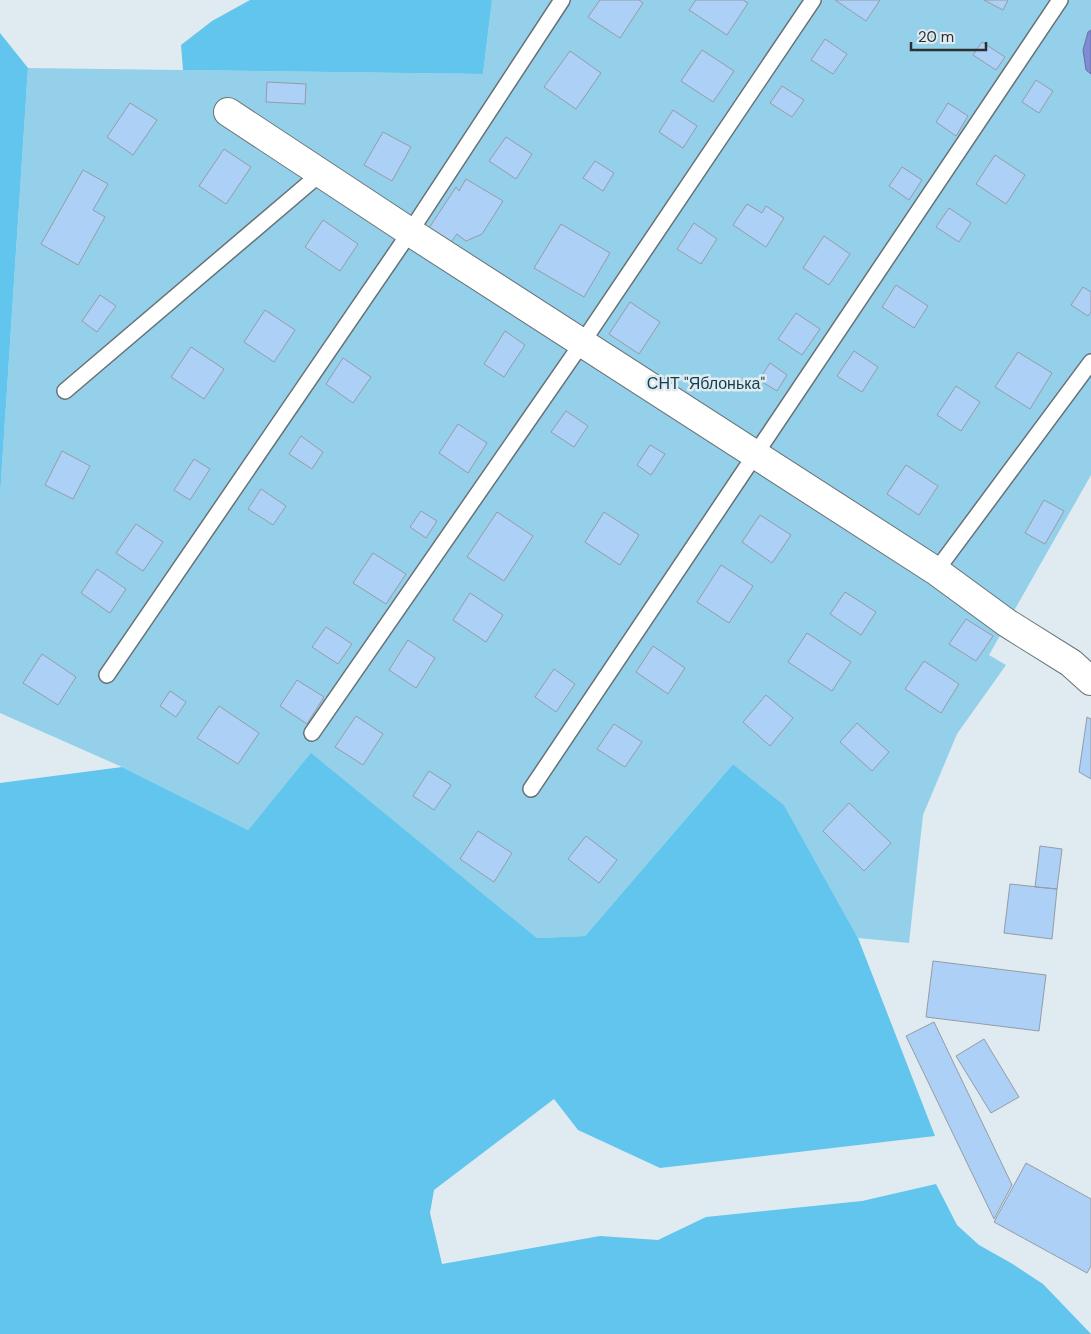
<svg xmlns="http://www.w3.org/2000/svg" width="1091" height="1334" viewBox="0 0 1091 1334" font-family="'DM Sans',sans-serif">
  <rect width="100%" height="100%" fill="#dfebf0"/>
  <path fill="#94d0ea" d="M 492,0 L 1091,0 L 1091,475 L 989,655 L 1006,665 L 957,734 L 923,815 L 909,943 L 858,938 L 784,805 L 733,764 L 585,936 L 537,938 L 311,754 L 248,830 L 122,767 L 0,713 L 0,496 L 28,68 L 483,74 Z"/>
  <path fill="#61c5ed" d="M 250,0 L 492,0 L 483,74 L 183,70 L 181,45 L 212,21 Z
    M 0,33 L 28,68 L 0,496 Z
    M 311,753 L 537,938 L 585,936 L 733,764 L 784,805 L 858,938 L 935,1136 L 660,1168 L 578,1130 L 554,1099 L 434,1190 L 430,1213 L 442,1264 L 600,1236 L 658,1240 L 706,1217 L 862,1201 L 936,1184 L 957,1225 L 979,1245 L 1011,1263 L 1043,1284 L 1091,1334 L 0,1334 L 0,783 L 122,767 L 248,830 Z"/>
  <path fill="#7f8bd4" stroke="#6670a3" d="M 1091,30 L 1091,74 L 1086,70 L 1083,50 L 1088,32 Z"/>
  <path fill="#add0f7" stroke="#959ca4" d="M 600,0 L 639,0 L 643,3 L 620,38 L 588,17 Z
    M 696,0 L 743,0 L 748,3 L 727,35 L 689,10 Z
    M 835,0 L 880,0 L 866,21 Z
    M 984,0 L 1008,0 L 1003,10 Z
    M 825,39 L 847,54 L 833,74 L 811,60 Z
    M 982,42 L 1005,57 L 996,70 L 973,55 Z
    M 702,50 L 734,71 L 713,102 L 681,81 Z
    M 570,51 L 601,73 L 576,109 L 544,87 Z
    M 1036,80 L 1053,91 L 1039,113 L 1022,102 Z
    M 267,82 L 306,84 L 305,104 L 266,102 Z
    M 782,86 L 804,100 L 792,117 L 770,103 Z
    M 130,103 L 157,120 L 133,155 L 107,137 Z
    M 948,103 L 968,116 L 956,136 L 936,122 Z
    M 673,110 L 697,126 L 683,148 L 659,132 Z
    M 383,132 L 411,147 L 392,181 L 364,165 Z
    M 506,137 L 532,154 L 516,179 L 489,161 Z
    M 224,149 L 251,167 L 226,204 L 199,186 Z
    M 995,155 L 1025,175 L 1006,204 L 976,184 Z
    M 595,161 L 614,173 L 603,191 L 583,178 Z
    M 902,167 L 922,180 L 909,200 L 889,186 Z
    M 83,170 L 108,184 L 93,210 L 105,217 L 78,265 L 41,244 Z
    M 466,179 L 503,201 L 482,234 L 466,241 L 457,234 L 451,242 L 429,228 L 456,187 L 459,191 Z
    M 747,204 L 762,213 L 766,206 L 784,218 L 766,247 L 733,225 Z
    M 949,208 L 971,223 L 959,242 L 936,227 Z
    M 323,220 L 358,244 L 340,271 L 305,247 Z
    M 694,223 L 717,239 L 701,264 L 677,249 Z
    M 561,224 L 610,253 L 584,297 L 534,268 Z
    M 824,236 L 850,254 L 829,285 L 803,268 Z
    M 896,285 L 928,306 L 914,328 L 882,307 Z
    M 1083,287 L 1091,292 L 1091,312 L 1088,316 L 1071,305 Z
    M 100,295 L 116,306 L 97,332 L 82,321 Z
    M 630,302 L 660,322 L 639,354 L 609,334 Z
    M 265,310 L 295,330 L 274,362 L 244,342 Z
    M 796,313 L 820,329 L 802,355 L 778,339 Z
    M 505,331 L 525,345 L 504,377 L 484,364 Z
    M 191,347 L 224,369 L 204,399 L 171,377 Z
    M 854,351 L 878,367 L 862,392 L 837,376 Z
    M 1018,352 L 1052,373 L 1030,409 L 995,387 Z
    M 343,358 L 371,377 L 353,403 L 326,384 Z
    M 770,363 L 787,375 L 777,391 L 759,380 Z
    M 956,386 L 980,402 L 961,431 L 937,415 Z
    M 566,411 L 588,426 L 574,447 L 551,432 Z
    M 458,424 L 487,443 L 468,473 L 439,453 Z
    M 301,436 L 323,452 L 312,469 L 289,454 Z
    M 650,445 L 665,454 L 651,475 L 637,465 Z
    M 62,451 L 90,466 L 73,499 L 45,485 Z
    M 194,459 L 210,469 L 190,500 L 174,490 Z
    M 906,465 L 938,486 L 919,515 L 887,494 Z
    M 261,489 L 286,506 L 273,525 L 248,509 Z
    M 1044,500 L 1064,511 L 1045,544 L 1025,533 Z
    M 421,511 L 437,521 L 426,538 L 410,527 Z
    M 497,512 L 533,536 L 504,581 L 467,557 Z
    M 604,512 L 639,535 L 620,565 L 585,542 Z
    M 760,515 L 791,535 L 772,563 L 742,542 Z
    M 136,524 L 163,542 L 143,571 L 116,553 Z
    M 373,553 L 406,574 L 386,604 L 353,583 Z
    M 721,565 L 753,586 L 729,623 L 697,602 Z
    M 97,569 L 126,589 L 110,613 L 81,593 Z
    M 845,592 L 876,612 L 861,635 L 830,614 Z
    M 470,593 L 503,615 L 486,642 L 453,620 Z
    M 966,619 L 993,636 L 976,661 L 949,644 Z
    M 326,627 L 352,644 L 338,664 L 312,647 Z
    M 807,633 L 851,662 L 832,691 L 788,662 Z
    M 408,640 L 435,658 L 416,688 L 389,670 Z
    M 653,646 L 685,668 L 668,694 L 636,672 Z
    M 42,654 L 76,677 L 58,705 L 23,683 Z
    M 924,661 L 959,684 L 941,713 L 905,689 Z
    M 554,669 L 575,684 L 556,712 L 535,697 Z
    M 297,680 L 324,697 L 307,724 L 280,706 Z
    M 170,691 L 186,702 L 176,717 L 160,706 Z
    M 766,695 L 793,718 L 770,746 L 743,722 Z
    M 219,706 L 259,733 L 238,764 L 197,738 Z
    M 356,716 L 383,734 L 363,765 L 335,747 Z
    M 1087,717 L 1091,719 L 1091,779 L 1079,772 Z
    M 857,723 L 889,752 L 872,771 L 840,742 Z
    M 614,724 L 642,742 L 625,767 L 597,749 Z
    M 429,771 L 451,785 L 434,810 L 413,796 Z
    M 849,803 L 891,843 L 864,871 L 823,831 Z
    M 478,831 L 512,853 L 494,882 L 460,859 Z
    M 586,836 L 617,860 L 599,883 L 568,859 Z
    M 1040,846 L 1062,849 L 1057,889 L 1035,887 Z
    M 1010,884 L 1057,889 L 1052,939 L 1004,933 Z
    M 933,961 L 1046,975 L 1039,1031 L 926,1017 Z
    M 934,1022 L 1012,1185 L 994,1219 L 906,1036 Z
    M 984,1039 L 1019,1097 L 991,1113 L 956,1056 Z
    M 1026,1163 L 1091,1199 L 1091,1266 L 1087,1273 L 994,1222 Z"/>
  <g fill="none" stroke-linecap="round" stroke-linejoin="round">
    <defs>
      <path id="lane" d="M 65,391 L 321,173
        M 936,571 L 1091,362
        M 107,675 L 410,232 L 562,0
        M 312,733 L 582,343 L 813,0
        M 531,789 L 1060,0"/>
      <path id="street" d="M 228,112 L 410,232 L 936,571 L 1007,623 L 1071,663 L 1091,681"/>
    </defs>
    <use href="#lane" stroke="#677276" stroke-width="18"/>
    <use href="#street" stroke="#677276" stroke-width="30"/>
    <use href="#lane" stroke="#fff" stroke-width="15"/>
    <use href="#street" stroke="#fff" stroke-width="28"/>
  </g>
  <g text-anchor="middle" dominant-baseline="central" stroke-width="5" stroke-linejoin="round" paint-order="stroke">
    <g font-size="16" fill="#113e4f" stroke="#dfebf0">
      <text x="706" y="383">СНТ "Яблонька"</text>
    </g>
  </g>
  <path d="M911 42v8h75v-8" fill="none" stroke="#2c3032" stroke-width="2.5"/>
  <text x="918" y="42" font-size="15" fill="#2c3032" stroke="#dfebf0" stroke-width="4" paint-order="stroke">20 m</text>
</svg>
